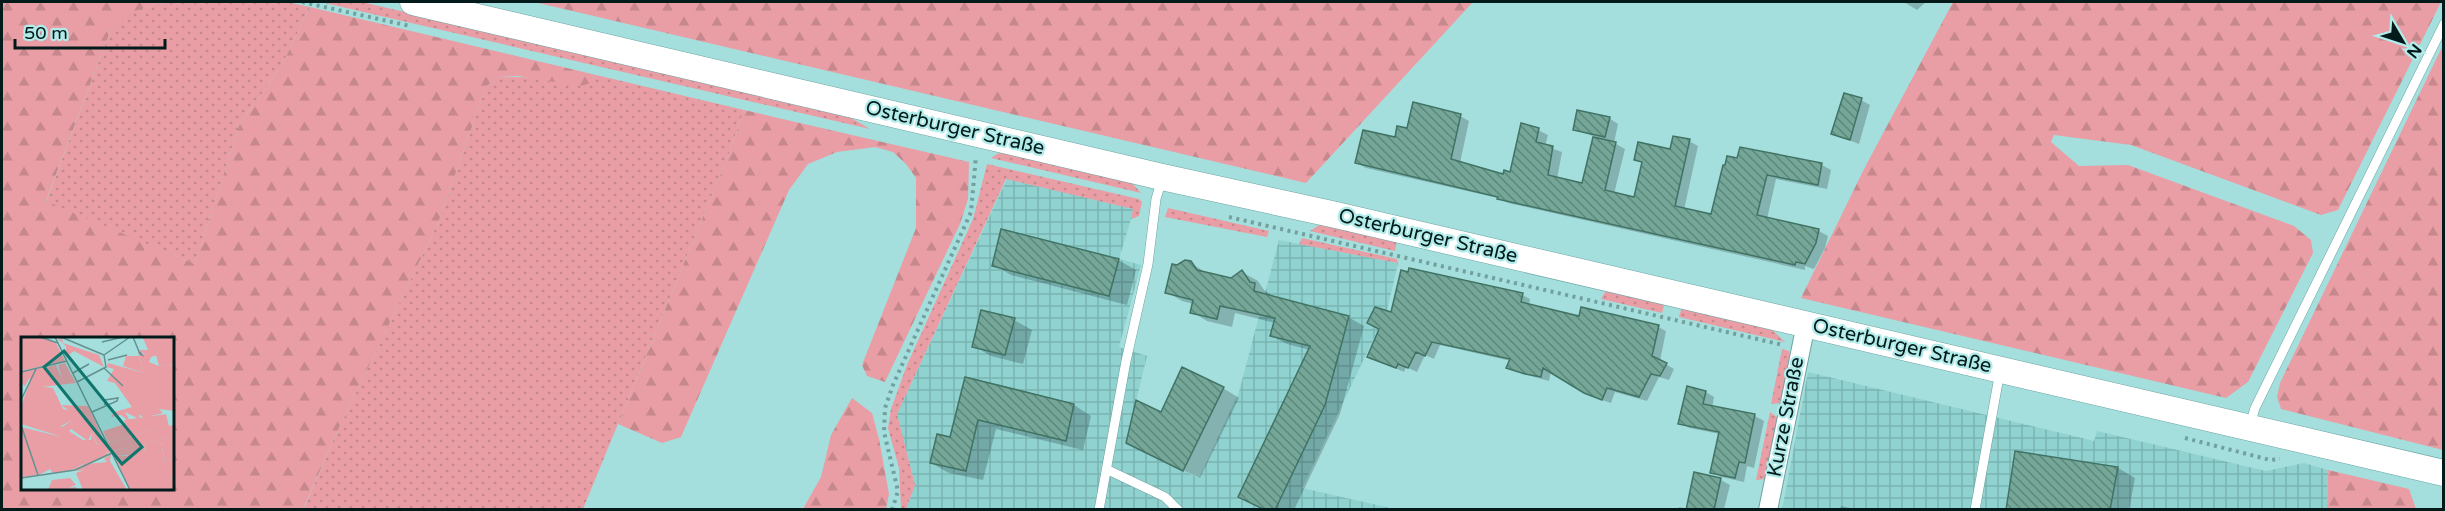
<svg xmlns="http://www.w3.org/2000/svg" width="2445" height="511" viewBox="0 0 2445 511" font-family="'Varela Round',sans-serif">
  <defs>
    <pattern id="industrial-grid" width="8" height="8" patternUnits="userSpaceOnUse" patternTransform="scale(1.5)"><rect width="8" height="8" fill="#8fd2d0"/><path d="M0 4h8M4 0v8" fill="none" stroke="#7ab4b2"/></pattern>
    <pattern id="grass-dots" width="8" height="8" patternUnits="userSpaceOnUse" patternTransform="scale(1.5)"><rect width="8" height="8" fill="#e99da4"/><path d="M2 2h.1M6 6h.1" fill="none" stroke="#c6878d" stroke-width="1.8" stroke-linecap="round"/></pattern>
    <pattern id="forest-firs" width="22" height="20" patternUnits="userSpaceOnUse" patternTransform="scale(1.5)"><rect width="22" height="20" fill="#e99da4"/><path d="M5 1l3.5 6h-7zM16 11l3.5 6h-7z" fill="#c6878d"/></pattern>
    <pattern id="building-back-hatch" width="6" height="6" patternUnits="userSpaceOnUse" patternTransform="scale(1.5)"><rect width="6" height="6" fill="#74a797"/><path d="M-1 5l2 2M0 0l6 6M5-1l2 2" fill="none" stroke="#5d877a"/></pattern>
  </defs>
  <rect width="100%" height="100%" fill="#a5dfdd"/>
  <path fill="url(#industrial-grid)" d="M 1007,179 L 1134,209 L 1119,259 L 1141,265 L 1119,347 L 1147,356 L 1126,443 L 1199,478 L 1239,392 L 1279,240 L 1398,263 L 1387,311 L 1302,488 L 1395,509 L 906,509 L 915,485 L 897,414 Z
    M 1808,372 L 2094,441 L 2097,431 L 2266,471 L 2304,463 L 2328,470 L 2327,509 L 1782,510 Z"/>
  <path fill="url(#grass-dots)" d="M 174,2 L 288,2 L 310,7 L 281,67 L 240,123 L 195,264 L 46,202 L 111,29 L 124,15 L 156,4 Z
    M 320,2 L 362,2 L 846,115 L 870,129 Z
    M 592,74 L 744,110 L 728,156 L 583,509 L 303,510 L 336,434 L 438,223 L 486,87 L 497,77 L 593,78 Z
    M 1006,152 L 1132,183 L 1141,193 L 991,158 L 999,153 Z
    M 987,164 L 1139,199 L 1142,202 L 1139,216 L 1131,219 L 1133,209 L 1006,179 L 897,414 L 915,485 L 906,509 L 901,509 L 899,468 L 888,428 L 891,409 L 907,365 L 973,219 Z
    M 1168,208 L 1269,231 L 1267,237 L 1165,217 Z
    M 1321,224 L 1397,240 L 1395,251 L 1310,231 Z
    M 1302,238 L 1397,259 L 1398,263 L 1299,244 Z
    M 1607,289 L 1665,302 L 1662,313 L 1601,299 Z
    M 1682,306 L 1770,328 L 1785,342 L 1679,317 Z
    M 1782,349 L 1789,351 L 1790,360 L 1781,403 L 1771,404 Z
    M 1770,412 L 1778,418 L 1766,479 L 1756,480 Z"/>
  <path fill="url(#forest-firs)" fill-rule="evenodd" d="M 2,2 L 174,2 L 156,4 L 125,15 L 111,29 L 46,201 L 195,264 L 240,123 L 281,67 L 310,7 L 592,74 L 593,78 L 590,83 L 582,86 L 518,76 L 497,77 L 486,87 L 438,223 L 336,434 L 303,509 L 2,509 ZM 172,338 L 172,488 L 22,488 L 22,338 Z
    M 534,2 L 1473,2 L 1306,183 Z
    M 1953,2 L 2441,2 L 2338,210 L 2321,215 L 2131,145 L 2054,135 L 2051,142 L 2079,166 L 2128,165 L 2294,226 L 2311,240 L 2313,253 L 2248,382 L 2226,398 L 1801,298 L 1864,169 Z
    M 2443,45 L 2444,450 L 2443,450 L 2281,409 L 2277,397 L 2280,383 Z
    M 744,110 L 969,162 L 968,199 L 960,224 L 885,382 L 867,376 L 862,365 L 916,228 L 916,178 L 906,164 L 893,152 L 875,147 L 837,152 L 808,164 L 789,190 L 681,437 L 662,443 L 618,424 L 728,156 Z
    M 852,398 L 872,413 L 879,439 L 889,494 L 886,509 L 803,509 L 821,477 L 831,435 Z
    M 2328,470 L 2409,489 L 2416,509 L 2327,509 Z"/>
  <path fill="#0003" d="M 1904,2 L 1926,2 L 1917,10 Z
    M 1861,100 L 1870,105 L 1859,144 L 1833,134 Z
    M 1460,116 L 1469,121 L 1460,163 L 1504,176 L 1511,173 L 1538,130 L 1548,135 L 1545,146 L 1562,152 L 1557,179 L 1583,185 L 1595,137 L 1574,129 L 1609,118 L 1618,124 L 1614,143 L 1625,149 L 1614,194 L 1636,198 L 1644,164 L 1635,159 L 1671,151 L 1689,141 L 1698,146 L 1684,210 L 1712,216 L 1738,160 L 1741,149 L 1822,165 L 1831,170 L 1827,189 L 1776,179 L 1767,219 L 1819,231 L 1828,236 L 1825,248 L 1814,269 L 1805,266 L 1805,270 L 1508,203 L 1502,199 L 1366,168 L 1357,163 L 1408,130 Z
    M 1118,260 L 1136,270 L 1127,305 L 1011,275 L 994,265 Z
    M 1191,263 L 1208,274 L 1231,279 L 1242,272 L 1258,281 L 1264,290 L 1270,294 L 1269,297 L 1348,317 L 1364,326 L 1340,414 L 1294,510 L 1265,510 L 1310,350 L 1287,344 L 1272,336 L 1275,323 L 1235,313 L 1232,327 L 1207,321 L 1192,312 L 1194,304 L 1182,301 L 1167,292 L 1177,267 Z
    M 1522,295 L 1530,299 L 1529,306 L 1580,318 L 1658,327 L 1666,331 L 1660,361 L 1674,369 L 1669,380 L 1659,377 L 1647,401 L 1615,392 L 1611,403 L 1594,397 L 1551,371 L 1549,381 L 1534,377 L 1508,367 L 1511,361 L 1440,345 L 1434,359 L 1425,355 L 1417,372 L 1406,367 L 1404,372 L 1377,360 L 1392,314 Z
    M 1014,320 L 1032,330 L 1023,364 L 991,356 L 974,346 Z
    M 966,379 L 1074,405 L 1091,416 L 1083,450 L 996,429 L 983,480 L 949,473 L 931,463 L 951,438 Z
    M 1223,388 L 1239,398 L 1200,478 L 1144,452 Z
    M 1706,392 L 1714,397 L 1712,408 L 1755,416 L 1764,421 L 1754,468 L 1747,466 L 1744,482 L 1721,477 L 1712,472 L 1720,434 L 1689,428 L 1680,423 Z
    M 2118,468 L 2135,478 L 2129,510 L 2007,510 Z
    M 1721,480 L 1730,485 L 1724,509 L 1678,510 L 1679,507 L 1688,509 Z
    M 1841,506 L 1859,510 L 1840,510 Z"/>
  <path fill="url(#building-back-hatch)" stroke="#417365" stroke-width="1.5" d="M 1844,93 L 1862,98 L 1850,140 L 1831,134 Z
    M 1413,102 L 1461,114 L 1451,159 L 1503,174 L 1504,170 L 1510,172 L 1521,123 L 1539,128 L 1536,142 L 1553,146 L 1548,175 L 1582,183 L 1593,137 L 1616,142 L 1605,190 L 1634,197 L 1642,162 L 1634,160 L 1638,142 L 1670,149 L 1673,136 L 1690,139 L 1675,206 L 1711,214 L 1723,165 L 1725,165 L 1727,156 L 1737,158 L 1740,147 L 1822,163 L 1818,185 L 1767,175 L 1757,215 L 1819,229 L 1816,243 L 1805,264 L 1796,262 L 1795,265 L 1497,199 L 1498,197 L 1355,163 L 1363,130 L 1395,137 L 1397,126 L 1407,128 Z
    M 1577,110 L 1610,117 L 1605,137 L 1573,130 Z
    M 1001,229 L 1119,259 L 1109,296 L 992,266 Z
    M 1185,260 L 1191,261 L 1197,270 L 1231,278 L 1242,270 L 1250,282 L 1255,283 L 1254,291 L 1349,316 L 1325,405 L 1275,510 L 1265,510 L 1238,497 L 1310,346 L 1270,336 L 1275,318 L 1220,306 L 1217,319 L 1190,313 L 1193,300 L 1165,293 L 1172,264 L 1177,265 Z
    M 1409,268 L 1523,293 L 1521,302 L 1579,316 L 1581,307 L 1659,325 L 1652,356 L 1667,363 L 1660,376 L 1651,374 L 1639,397 L 1607,388 L 1602,400 L 1584,393 L 1543,368 L 1541,377 L 1525,374 L 1506,368 L 1510,359 L 1432,342 L 1425,356 L 1416,352 L 1408,368 L 1398,364 L 1396,368 L 1367,357 L 1379,329 L 1367,323 L 1375,307 L 1391,312 L 1401,270 L 1408,272 Z
    M 981,310 L 1015,318 L 1005,355 L 972,347 Z
    M 1182,367 L 1224,387 L 1183,471 L 1126,443 L 1136,400 L 1161,412 Z
    M 965,377 L 1074,404 L 1066,441 L 978,420 L 966,471 L 930,463 L 937,434 L 950,437 Z
    M 1687,386 L 1706,391 L 1703,404 L 1755,414 L 1745,463 L 1739,462 L 1735,478 L 1710,473 L 1719,432 L 1678,424 Z
    M 2015,451 L 2118,467 L 2110,510 L 2006,510 Z
    M 1694,472 L 1721,478 L 1714,510 L 1686,510 Z"/>
  <g fill="none" stroke-linecap="round" stroke-linejoin="round">
    <defs>
      <path id="lane" d="M 2250,425 L 2255,408 L 2444,24
        M 1108,470 L 1165,497 L 1178,510
        M 1099,510 L 1126,361 L 1148,264 L 1156,199 L 1162,179
        M 1975,510 L 2000,371"/>
      <path id="street" d="M 1768,510 L 1806,324"/>
      <path id="secondary" d="M 413,2 L 1162,177 L 1336,215 L 2444,473"/>
    </defs>
    <use href="#lane" stroke="#6ba4a2" stroke-width="10"/>
    <use href="#street" stroke="#6ba4a2" stroke-width="20"/>
    <use href="#secondary" stroke="#6ba4a2" stroke-width="27"/>
    <path stroke="#71a09e" stroke-width="4" stroke-dasharray="3 4.5" stroke-linecap="butt" d="M 302,2 L 410,26
      M 1229,217 L 1783,345
      M 2185,438 L 2270,460 L 2280,459
      M 892,510 L 898,491 L 884,432 L 885,408 L 893,385 L 971,212 L 976,156"/>
    <use href="#lane" stroke="#fff" stroke-width="9"/>
    <use href="#street" stroke="#fff" stroke-width="18"/>
    <use href="#secondary" stroke="#fff" stroke-width="26"/>
  </g>
  <g text-anchor="middle" dominant-baseline="central" stroke-width="4.5" stroke-linejoin="round" paint-order="stroke">
    <g font-size="20" fill="#031a1a" stroke="#b1ecea">
      <text transform="translate(955 128) rotate(13)">Osterburger Straße</text>
      <text transform="translate(1428 236) rotate(13)">Osterburger Straße</text>
      <text transform="translate(1902 346) rotate(13)">Osterburger Straße</text>
      <text transform="translate(1786 417) rotate(-79)">Kurze Straße</text>
    </g>
  </g>
  <g transform="translate(21 337)">
    <rect width="153" height="153" fill="#a5dfdd"/>
    <path d="M 105,19 L 118,19 L 123,36 L 102,29 ZM 8,48 L 32,51 L 42,72 L 55,74 L 57,80 L 40,89 L 62,103 L 70,103 L 71,95 L 76,108 L 80,107 L 87,118 L 65,127 L 86,125 L 83,122 L 90,117 L 89,124 L 106,153 L 62,153 L 55,136 L 63,133 L 55,134 L 64,126 L 54,132 L 32,136 L 29,132 L 18,138 L 15,132 L 16,138 L 0,140 L 0,90 L 41,100 L 0,87 L 0,69 ZM 145,77 L 148,89 L 153,88 L 153,102 L 140,105 L 144,125 L 150,127 L 153,153 L 109,153 L 82,94 L 104,87 L 103,83 ZM 136,92 L 137,96 L 152,98 L 123,108 L 125,117 L 130,118 L 99,129 L 95,119 L 108,118 L 105,111 L 91,114 L 86,101 L 89,105 ZM 49,141 L 55,148 L 47,151 L 55,150 L 56,153 L 27,153 L 31,143 Z" fill="#e99da4" fill-rule="evenodd"/>
    <path d="M 0,0 L 18,0 L 35,6 L 44,24 L 0,34 ZM 153,0 L 153,13 L 130,20 L 128,25 L 138,29 L 153,27 L 153,74 L 138,72 L 142,76 L 122,81 L 119,77 L 118,82 L 104,75 L 110,86 L 100,78 L 90,80 L 93,75 L 111,70 L 94,46 L 86,44 L 93,32 L 86,30 L 87,26 L 123,36 L 117,15 L 126,18 L 120,15 L 118,13 L 127,13 L 122,1 ZM 41,1 L 42,6 L 78,18 L 83,30 L 53,14 L 45,20 L 45,9 L 37,2 ZM 44,26 L 55,46 L 12,51 L 8,48 L 9,40 L 4,49 L 0,46 L 0,35 L 35,28 L 41,41 L 37,28 ZM 40,68 L 67,69 L 89,116 L 82,115 L 79,106 L 77,109 L 71,95 L 67,104 L 50,92 L 46,95 L 40,91 L 57,79 ZM 136,92 L 138,96 L 151,93 L 152,98 L 123,108 L 124,115 L 142,118 L 99,129 L 94,119 L 107,119 L 105,111 L 91,114 L 85,101 L 89,105 ZM 153,102 L 153,141 L 149,138 L 150,127 L 145,129 L 140,104 Z" fill="#e99da4"/>
    <path d="M 153,13 L 153,27 L 138,29 L 135,18 Z" fill="#e99da4"/>
    <path fill="none" stroke="#64908f" stroke-width="1.5" d="M 19,0 L 37,6M 34,0 L 109,153M 40,0 L 83,18M 112,0 L 119,17 L 121,18 L 119,15M 81,5 L 102,0M 83,18 L 109,0M 87,23 L 106,18M 83,31 L 102,49M 0,35 L 46,24M 52,36 L 68,27M 56,45 L 85,30 L 83,18M 0,63 L 15,32M 71,75 L 96,64 L 97,61 L 84,63 L 84,68M 0,88 L 17,138M 0,141 L 54,133 L 91,116"/>
    <path fill="#0f766e" fill-opacity="0.15" stroke="#0f766e" stroke-width="3" d="M 43,14 L 121,110 L 101,127 L 23,30 Z"/>
    <rect width="153" height="153" fill="none" stroke="#031a1a" stroke-width="3"/>
  </g>
  <rect width="2445" height="511" fill="none" stroke="#031a1a" stroke-width="6"/>
  <g transform="translate(2403 42) rotate(129)" stroke="#b1ecea" stroke-width="4.5" paint-order="stroke">
  <path d="M0-4.5L10 22L0 15L-10 22Z" fill="#031a1a"/>
  <text y="-9" font-size="16" font-weight="bold" text-anchor="middle" fill="#031a1a">N</text>
  </g>
  <path d="M15 39v9h150v-9" fill="none" stroke="#031a1a" stroke-width="3"/>
  <text x="24" y="39" font-size="18" fill="#031a1a" stroke="#b1ecea" stroke-width="4.5" paint-order="stroke">50 m</text>
</svg>
